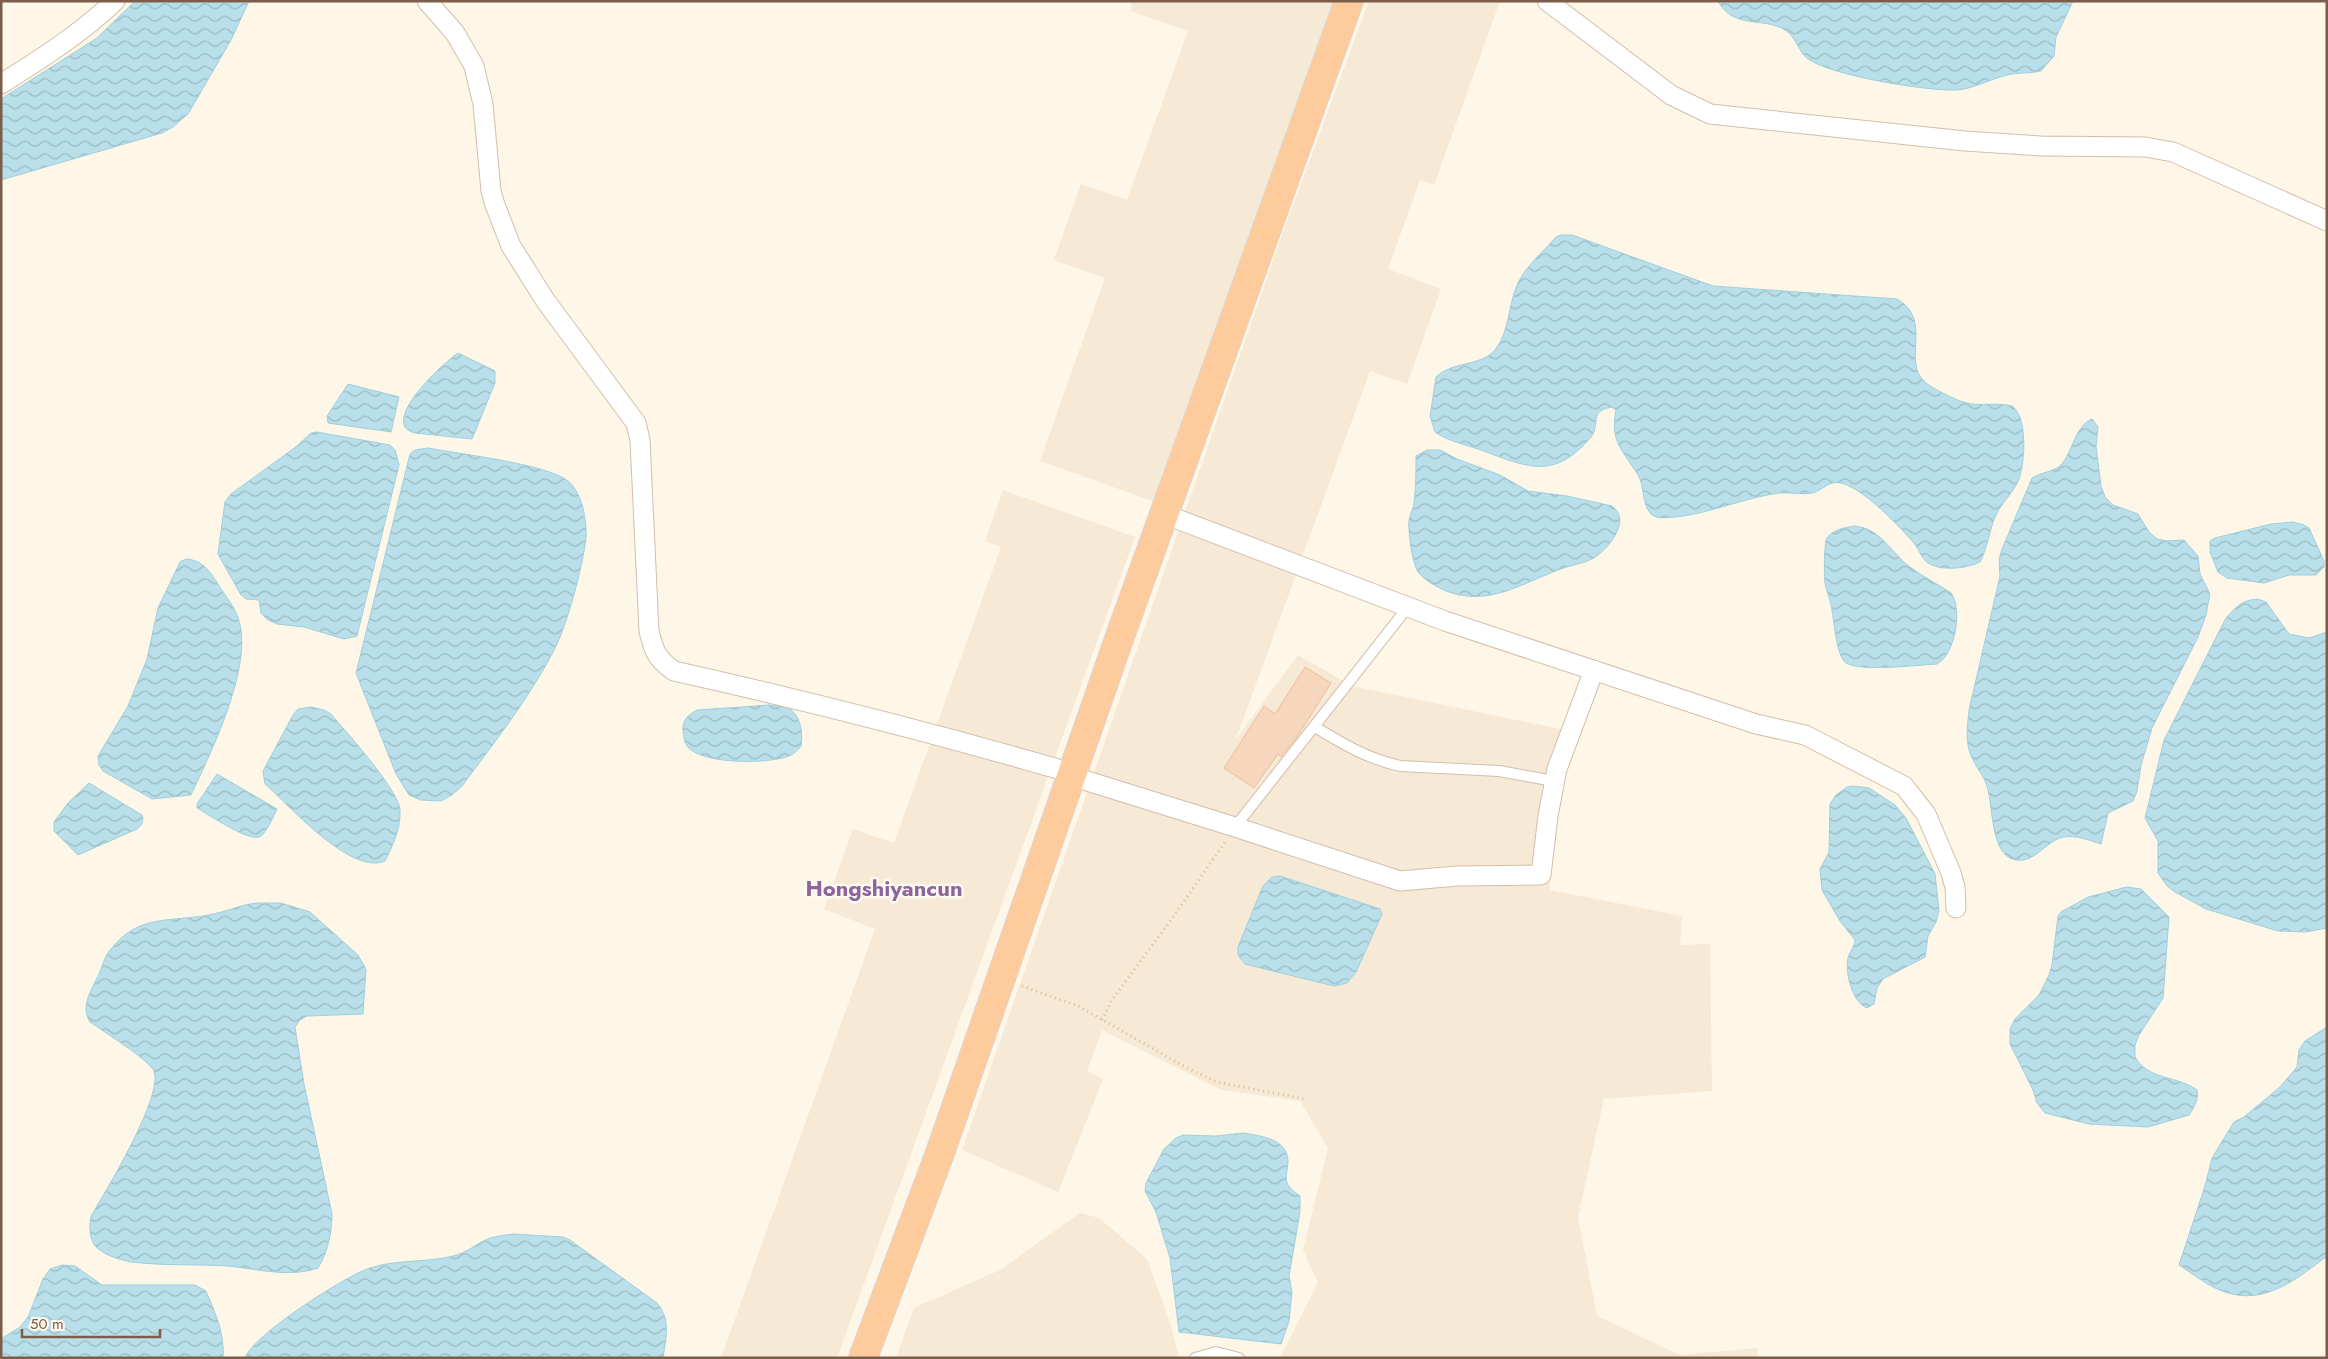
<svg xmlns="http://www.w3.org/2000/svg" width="2328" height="1359" viewBox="0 0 2328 1359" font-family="Jost,sans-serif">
  <defs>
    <pattern id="water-waves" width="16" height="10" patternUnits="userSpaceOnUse" patternTransform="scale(1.25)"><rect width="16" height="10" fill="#b9e0ea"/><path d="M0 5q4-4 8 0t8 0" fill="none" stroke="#9bb9c0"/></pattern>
  </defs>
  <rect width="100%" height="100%" fill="#fef6e7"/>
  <path fill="#f6e9d5" d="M 1131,1 L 1338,1 L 1158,503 L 1040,461 L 1105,278 L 1054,260 L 1081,184 L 1127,200 L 1188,31 L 1131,11 Z
    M 1369,1 L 1500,1 L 1434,185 L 1420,180 L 1388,269 L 1441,289 L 1407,384 L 1370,371 L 1236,739 L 1298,655 L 1352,686 L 1575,732 L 1558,777 L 1547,860 L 1550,890 L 1682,916 L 1680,945 L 1710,944 L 1712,1091 L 1604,1099 L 1578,1217 L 1597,1316 L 1680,1355 L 1757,1348 L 1758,1358 L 1280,1358 L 1318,1283 L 1303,1250 L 1328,1148 L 1300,1101 L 1221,1090 L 1102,1030 L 1087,1071 L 1103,1079 L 1058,1192 L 962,1150 L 1283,232 Z
    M 1003,490 L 1135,537 L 837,1358 L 721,1358 L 875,929 L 824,909 L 853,829 L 894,843 L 1001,547 L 985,541 Z
    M 1080,1213 L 1099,1218 L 1147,1259 L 1170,1322 L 1179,1358 L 896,1358 L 914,1308 L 1000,1270 Z"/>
  <path fill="url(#water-waves)" stroke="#9fcfdd" d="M 135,1 L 249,1 L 231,40 L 188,114 L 173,127 L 162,133 L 1,180 L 1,99 L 97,38 Z
    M 1718,1 L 2073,1 L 2056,37 L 2054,56 L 2041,71 C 2030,74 2018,72 2007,75 C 1990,79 1974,89 1956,90 C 1926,91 1833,76 1808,59 C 1798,52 1796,36 1785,30 C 1762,16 1734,30 1718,1 Z
    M 1561,235 L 1572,235 L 1713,286 L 1897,299 C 1934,320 1901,361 1925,382 C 1931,388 1954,399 1963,402 C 1978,407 1996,402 2012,406 C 2028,417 2025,463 2019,479 C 2014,492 2002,502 1996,515 C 1989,530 1988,547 1980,562 C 1968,568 1945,571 1932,565 C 1922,562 1920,550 1913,542 C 1897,524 1864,489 1841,483 C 1829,480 1823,490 1813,493 C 1803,495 1790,492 1779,493 C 1744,498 1711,513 1676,517 C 1668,517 1657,520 1651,514 C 1641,503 1645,486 1638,475 C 1622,449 1610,442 1616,410 L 1612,407 C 1588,411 1601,424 1591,437 C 1554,481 1527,467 1481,450 C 1466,445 1448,441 1435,432 L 1430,416 L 1436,377 C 1452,361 1480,367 1495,350 C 1510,332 1508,302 1519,281 C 1527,265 1544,251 1556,237 Z
    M 458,353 L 495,371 L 495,383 L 472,439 L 415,433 C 411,432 407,430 405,427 C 394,408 445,362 458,353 Z
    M 348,384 L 399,397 L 391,432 L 328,423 L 327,416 Z
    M 2092,419 L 2098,427 L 2096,446 L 2101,486 L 2105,497 L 2113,505 L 2138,514 L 2149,532 L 2157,539 L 2167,541 L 2184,540 L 2198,556 L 2200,574 L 2210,594 L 2206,615 L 2198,637 L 2152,728 L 2141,765 L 2137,791 L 2133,801 L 2108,813 L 2101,844 C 2089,840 2076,835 2063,837 C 2046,841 2035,863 2016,860 C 1989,856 1994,803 1986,783 C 1980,770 1970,759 1968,745 C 1966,733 1968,722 1969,710 L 2000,576 L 1999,560 L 2002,549 L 2032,478 C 2041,472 2054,472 2061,465 C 2072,453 2075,426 2092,419 Z
    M 317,432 L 390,445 L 395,450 L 399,465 L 357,636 L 344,639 L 304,627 L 277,624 L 268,620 L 261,613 L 259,600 L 246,599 L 241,595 L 218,554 L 225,502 L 231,494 L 297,446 L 311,433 Z
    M 428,448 C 459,454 547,464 568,481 C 582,492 587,521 586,538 C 583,566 566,630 552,654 C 527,701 494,743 462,786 L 452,795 L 441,801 L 421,800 L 409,795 L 396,774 L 356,673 L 410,454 L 415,450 Z
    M 1427,450 L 1440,450 L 1457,459 L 1500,475 L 1528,491 L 1567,496 L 1612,506 C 1632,520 1609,548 1594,558 C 1583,564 1570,565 1558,570 C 1521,584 1488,607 1446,591 C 1437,587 1424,580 1418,572 C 1412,562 1408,532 1409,520 C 1410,514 1414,508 1414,502 C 1416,487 1416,471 1416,456 Z
    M 2293,522 L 2304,525 L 2309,528 L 2324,561 L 2324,567 L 2316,575 L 2289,575 L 2264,583 L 2227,578 L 2218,572 L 2210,552 L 2210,541 L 2215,538 L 2271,524 Z
    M 1854,526 C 1881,528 1891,553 1910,567 C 1923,577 1938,584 1951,593 C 1963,609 1955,655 1937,664 C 1918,665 1861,672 1846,663 C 1836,656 1834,618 1831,605 C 1830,598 1826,590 1825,583 C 1824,576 1824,542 1827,538 C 1833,529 1845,528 1854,526 Z
    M 186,559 C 204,560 212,574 221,589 C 227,598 235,608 238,618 C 255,664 210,754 191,795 L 152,799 L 103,771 L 99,765 L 98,756 L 128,706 L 147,659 L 158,608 L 180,562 Z
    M 2258,599 L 2266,602 L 2289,634 L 2309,638 L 2327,632 L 2327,928 L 2306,932 L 2278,931 L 2206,909 L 2175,892 L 2167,886 L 2158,873 L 2158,841 L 2145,818 L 2164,740 L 2226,618 C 2237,606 2242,600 2258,599 Z
    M 770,705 C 774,706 781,706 786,707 C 801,713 803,733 801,746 C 798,750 794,754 789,756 C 769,764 701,765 687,746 C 684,742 684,736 683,731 C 682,720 688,715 697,710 Z
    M 311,707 L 324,710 L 331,714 C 346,732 399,790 400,810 C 401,828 393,845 385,861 C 351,876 288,804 265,784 L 263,771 L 293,715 L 298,709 Z
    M 217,774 L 277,809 C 273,817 268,830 261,836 C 251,844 208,814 197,808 L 197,804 Z
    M 89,783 L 142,815 L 143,818 L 142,824 L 137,829 L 78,855 L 54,831 L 54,822 L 68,803 Z
    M 1853,786 L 1869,788 L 1895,805 L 1906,818 L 1935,874 L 1939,911 L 1936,922 L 1928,936 L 1925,957 L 1883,979 L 1877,988 L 1874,1004 L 1867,1008 C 1852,1002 1845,973 1848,958 C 1850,951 1854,948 1855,940 L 1840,921 L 1822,890 L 1820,869 L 1829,852 L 1830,804 L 1836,795 L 1847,787 Z
    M 1280,876 L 1380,909 L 1382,914 L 1356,972 L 1347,983 L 1334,986 L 1245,964 L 1238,955 L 1238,947 L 1263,886 L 1272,877 Z
    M 2127,887 L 2141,889 L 2169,917 L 2163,998 L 2139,1035 L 2135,1045 L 2135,1057 C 2149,1081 2177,1075 2197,1090 C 2199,1100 2194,1107 2189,1115 L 2148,1127 L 2089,1124 L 2045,1113 L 2037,1103 L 2033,1090 L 2010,1044 L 2010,1029 L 2015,1019 L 2039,995 L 2049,975 L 2052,965 L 2058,916 L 2061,912 L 2088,897 Z
    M 257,903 L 281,903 L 310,912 L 358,955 L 366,969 L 363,1014 L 307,1016 L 300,1020 L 295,1027 L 304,1084 L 332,1214 C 332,1232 328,1252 318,1268 C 289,1278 258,1269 228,1266 C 196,1264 164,1266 132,1262 C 120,1260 107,1256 97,1248 C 89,1240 89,1227 91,1216 C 105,1193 164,1095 154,1071 C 148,1059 104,1032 90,1022 C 81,1008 89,994 96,980 C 102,970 103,958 111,949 C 138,914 171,922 209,915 C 225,912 240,905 257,903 Z
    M 2327,1027 L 2327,1256 C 2298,1278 2265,1306 2225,1292 C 2209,1287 2193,1274 2179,1265 L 2205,1186 L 2212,1158 L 2234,1122 L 2244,1117 L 2280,1087 L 2297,1067 L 2299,1050 L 2305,1041 Z
    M 1243,1133 C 1260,1136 1288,1138 1288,1162 C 1288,1170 1284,1178 1288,1185 C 1291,1189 1296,1193 1300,1196 L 1300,1212 L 1289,1276 L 1292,1292 L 1289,1321 L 1281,1344 L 1179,1332 L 1170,1258 L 1156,1212 L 1145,1191 L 1146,1183 L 1164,1149 L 1176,1138 L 1183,1135 L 1216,1136 Z
    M 513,1234 L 563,1237 L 570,1240 L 657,1303 C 671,1319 666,1338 663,1358 L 245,1358 C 253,1335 345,1276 370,1268 C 397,1259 426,1263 453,1256 C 467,1253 477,1243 490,1238 C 497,1236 505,1235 513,1234 Z
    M 62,1265 L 75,1266 L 102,1285 L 195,1285 L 206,1291 C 215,1313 225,1333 223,1358 L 1,1358 L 1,1339 L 20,1327 L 28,1317 L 43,1279 L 50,1269 Z"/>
  <path fill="#f6d7bd" stroke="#eabe9c" d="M 1305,667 L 1331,683 L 1297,737 L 1281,757 L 1278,754 L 1254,788 L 1224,768 L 1264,706 L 1275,714 Z"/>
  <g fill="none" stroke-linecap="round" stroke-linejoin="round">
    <defs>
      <path id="service" d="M 1315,727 C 1343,744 1368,759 1400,766 L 1499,771 L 1554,781
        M 1235,827 L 1408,607
        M 1195,1358 L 1216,1352 L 1239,1358"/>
      <path id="minor" d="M 427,1 L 455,33 L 474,66 L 483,104 L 491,191 L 495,205 L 511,246 L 545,300 L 636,423 L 640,440 L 649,631 C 654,652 657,659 674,671 C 808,701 941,735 1072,773
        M 1547,1 L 1671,95 L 1710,114 L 1965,141 L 2041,146 L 2145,147 L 2173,152 L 2327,221
        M 1,84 C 41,59 80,34 115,1
        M 1164,514 L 1445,621 L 1756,724 L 1805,735 L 1904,786 L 1926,814 L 1951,873 L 1955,887 L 1956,908
        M 1071,776 L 1235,827 L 1400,881 L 1457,876 L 1541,875 L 1548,816 L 1557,769 L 1594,670"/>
      <path id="trunk" d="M 863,1358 L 940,1153 L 1119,639 L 1349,1"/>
    </defs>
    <use href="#service" stroke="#d2bfab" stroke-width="12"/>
    <use href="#minor" stroke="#d2bfab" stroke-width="21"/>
    <use href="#trunk" stroke="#ddd5d0" stroke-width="30"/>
    <path stroke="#dbba9f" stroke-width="3" stroke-dasharray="1 4" stroke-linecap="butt" d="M 1022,986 L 1078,1006 L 1187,1068 L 1217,1082 L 1305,1099
      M 1102,1020 L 1112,1000 L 1171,920 L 1225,842"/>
    <use href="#service" stroke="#fff" stroke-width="10"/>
    <use href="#minor" stroke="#fff" stroke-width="19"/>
    <use href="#trunk" stroke="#fecc9c" stroke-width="28"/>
  </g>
  <g text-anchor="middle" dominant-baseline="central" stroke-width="5" stroke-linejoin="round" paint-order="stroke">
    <g font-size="22" font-weight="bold" fill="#8e649e" stroke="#fffaef">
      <text x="884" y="888">Hongshiyancun</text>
    </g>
  </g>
  <rect width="2328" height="1359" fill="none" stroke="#7b5d49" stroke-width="5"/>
  <path d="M22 1329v8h138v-8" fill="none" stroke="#7b5d49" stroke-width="2.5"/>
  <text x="30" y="1329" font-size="15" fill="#7b5d49" stroke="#fffaef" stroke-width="4" paint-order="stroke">50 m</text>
</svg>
